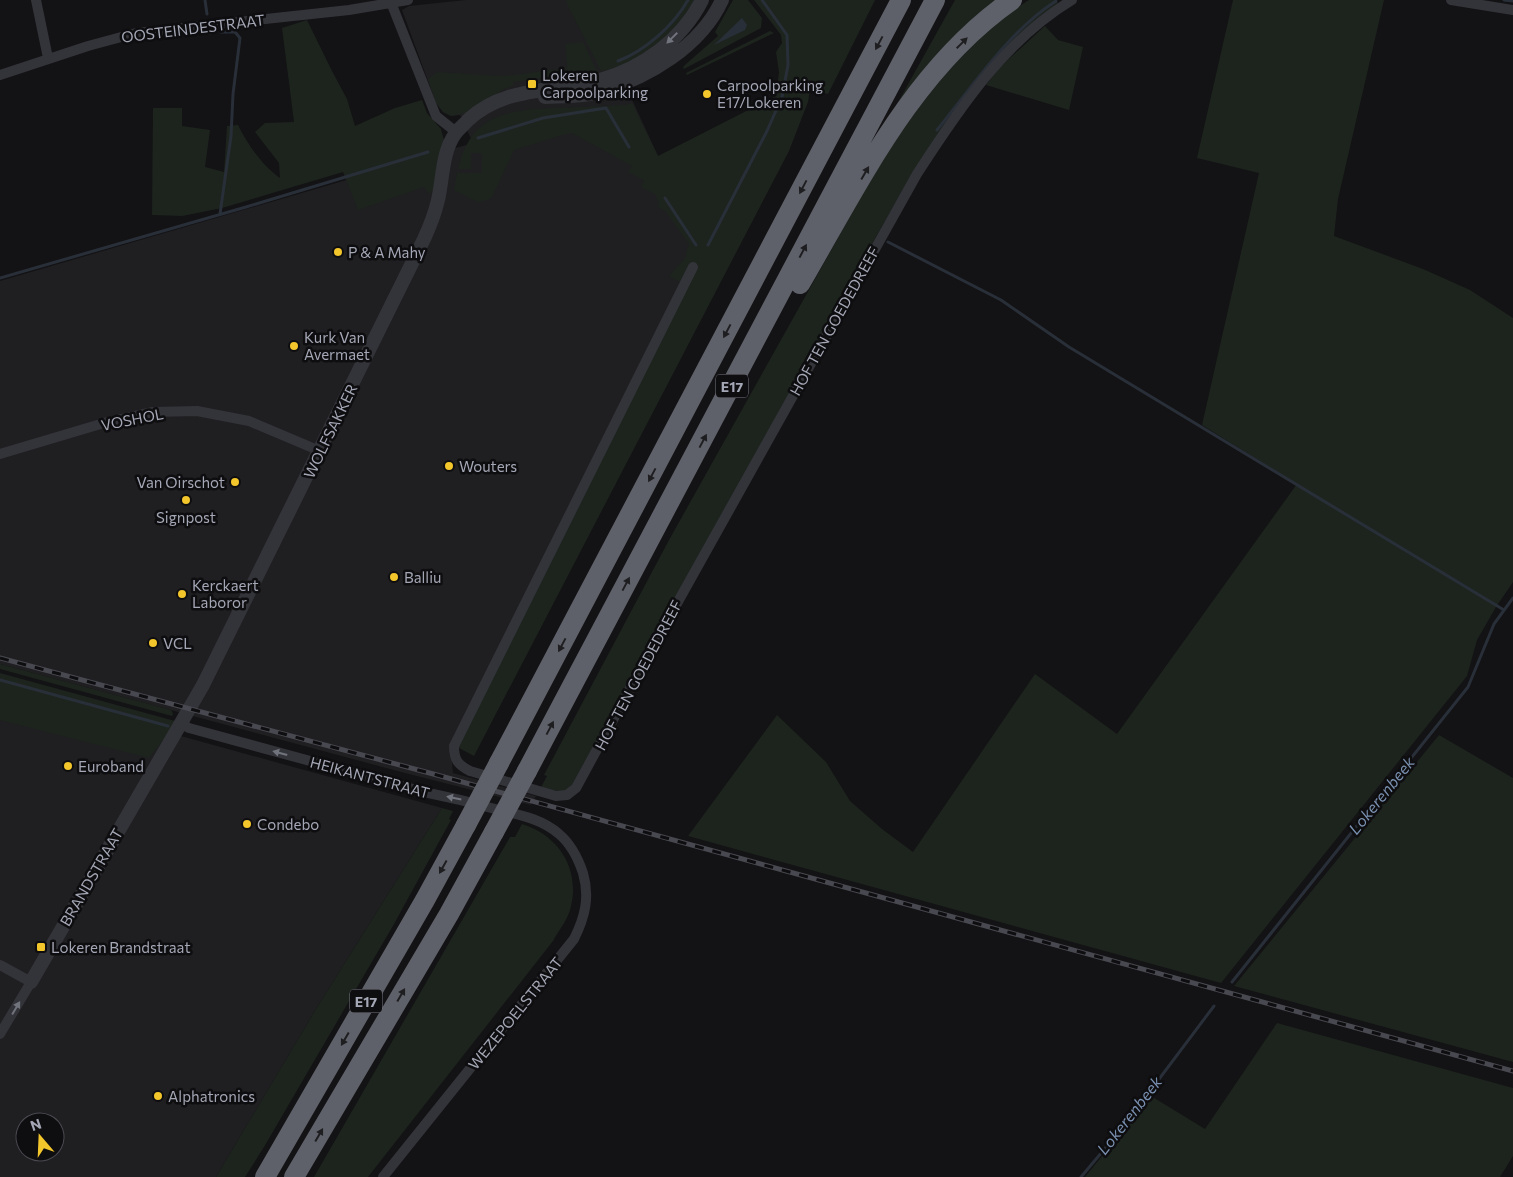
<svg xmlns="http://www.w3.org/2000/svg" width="1513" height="1177" viewBox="0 0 1513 1177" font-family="Commissioner,sans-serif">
  <rect width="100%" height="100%" fill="#131214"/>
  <path fill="#1f1e21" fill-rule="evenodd" d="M 466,0 L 586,0 L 658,156 L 708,245 L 457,747 L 452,762 L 453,773 L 536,796 L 531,805 L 401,772 L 0,664 L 0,281 L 473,143 L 460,115 L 451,116 L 443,112 L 436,103 L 402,10 L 409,6 Z
    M 0,686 L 442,808 L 316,1009 L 216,1177 L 0,1177 ZM 25,1122 L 55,1122 L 55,1152 L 25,1152 Z"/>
  <path fill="#1d241e" d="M 566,0 L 696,0 L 683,21 L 644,56 L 611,72 L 610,69 L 601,71 L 568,6 Z
    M 733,0 L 748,0 L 762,18 L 761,28 L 684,69 L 683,67 L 686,64 L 718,36 L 715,32 Z
    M 754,0 L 875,0 L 828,94 L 810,90 L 808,102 L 789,151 L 474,756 L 457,747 L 698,265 L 694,263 L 683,283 L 669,276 L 685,258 L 689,244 L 665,211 L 658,207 L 659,204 L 655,194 L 641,187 L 644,180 L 628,172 L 632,166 L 572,133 L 562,135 L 514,150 L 492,197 L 488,200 L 478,202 L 454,190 L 457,173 L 482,173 L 482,153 L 471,153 L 471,169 L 458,169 C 471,114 506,110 556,108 C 579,107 602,106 625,105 L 632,103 L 658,156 L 776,96 L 779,72 L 776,52 L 782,43 L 781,35 Z
    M 955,0 L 1001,0 L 892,113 Z
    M 1029,0 L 1056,0 L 1058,3 L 1035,21 L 915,169 L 878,233 L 582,774 L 568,792 L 540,789 L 547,776 L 544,775 L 669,540 L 876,170 C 918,106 963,42 1029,0 Z
    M 1233,0 L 1384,0 L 1338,199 L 1334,236 L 1423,269 L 1470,290 L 1513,318 L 1513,582 L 1496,607 L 1477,640 L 1467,676 L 1221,983 L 688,836 L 777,715 L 826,762 L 850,801 L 882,829 L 913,852 L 1035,674 L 1117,734 L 1297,484 L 1202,425 L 1259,173 L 1197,158 Z
    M 307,20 L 332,71 L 347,99 L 355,126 L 395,108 L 422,100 L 427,113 L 441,129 L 444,140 L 435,188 L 429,194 L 424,187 L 358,210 L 343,172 L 222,208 L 182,216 L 152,215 L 153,108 L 182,108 L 182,126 L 210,130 L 205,167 L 224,172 L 227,126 L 238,125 C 247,144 263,166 280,178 L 279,163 L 255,132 L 265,123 L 294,122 L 282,28 Z
    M 1045,26 L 1058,40 L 1083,47 L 1069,110 L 986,85 L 1000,67 Z
    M 770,31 L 774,33 L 687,75 L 686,73 Z
    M 583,42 L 598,73 L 584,73 L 513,82 L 513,86 L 506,88 L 466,113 L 451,116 L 443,112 L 436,103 L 428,79 L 437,72 L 503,76 L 567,68 L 565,44 Z
    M 0,664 L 171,710 L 173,714 L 172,716 L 0,669 Z
    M 0,673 L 175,721 L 169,733 L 149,758 L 0,720 Z
    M 1439,735 L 1513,778 L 1513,1062 L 1234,986 Z
    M 442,808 L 453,811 L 449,819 L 451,820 L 394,924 L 264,1147 L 245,1177 L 216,1177 L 316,1009 Z
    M 522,824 C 558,835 580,868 571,906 C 569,918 559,930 553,941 L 368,1177 L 314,1177 L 510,837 L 515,837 Z
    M 1277,1023 L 1513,1088 L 1513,1156 L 1500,1177 L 1085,1177 L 1151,1096 L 1205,1129 Z"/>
  <path fill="#292f38" d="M 742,18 L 747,25 L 745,30 L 714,45 Z"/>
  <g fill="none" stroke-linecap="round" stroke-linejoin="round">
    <path stroke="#292f38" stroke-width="3" d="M 205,0 L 207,14
      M 1504,0 L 1513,1
      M 208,33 L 210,33
      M 618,61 C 645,51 674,25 688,0
      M 937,130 C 972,87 1009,31 1056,1
      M 478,138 L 543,118 L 606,108 L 629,147
      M 665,198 L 696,245
      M 220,214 L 231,136 L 233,94 L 240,38 L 235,32 L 221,32
      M 888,242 L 1001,300 L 1069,347 L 1504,610
      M 708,245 L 767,131 L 782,97 L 788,65 L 787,35 L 762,0
      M 0,278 L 246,207 L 428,152
      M 0,680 L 168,726
      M 1232,982 L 1468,687 L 1494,624 L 1513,598
      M 1081,1177 L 1123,1127 L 1214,1006"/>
    <path stroke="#333439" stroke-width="10" d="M 36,0 L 48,58
      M 390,0 L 436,116 L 456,132
      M 1451,0 L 1513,10
      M 0,75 L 88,46 L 136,33 L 349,10 L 408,0
      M 693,267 L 454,746 C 454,760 458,765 470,771 L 556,796 L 567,795 L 576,788 L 656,641 L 917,174 C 959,109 1004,41 1072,0
      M 0,454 L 104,423 L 153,412 L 197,411 L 249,421 L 320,451
      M 182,721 L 185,726 L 189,728 L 424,792 C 449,797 474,803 499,810 C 520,815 542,819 559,834 C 571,844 578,858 583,873 C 590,897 585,917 574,939 L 383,1177
      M 0,965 L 31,982 L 0,1034"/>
    <path stroke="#333439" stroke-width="14" d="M 545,97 C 563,96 584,97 602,91 C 649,77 701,46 722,0
      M 31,982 L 203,685 L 424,239 C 430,226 435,213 438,200 C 443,179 442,152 455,134 C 458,129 464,125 468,120 C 506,85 554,93 600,80 C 642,68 682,40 702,0"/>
    <path stroke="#5f616a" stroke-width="20" d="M 800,284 C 859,183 913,69 1012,0
      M 499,763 L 901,0
      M 527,771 L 935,0
      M 265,1177 L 425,900 L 466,825
      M 294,1177 L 449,914 L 494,832"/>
    <defs>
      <path id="rail" d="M 0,658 L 437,775 L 1513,1071"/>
    </defs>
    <use href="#rail" stroke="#484950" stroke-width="5"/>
    <use href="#rail" stroke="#0e0d0f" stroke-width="3" stroke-dasharray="9" stroke-linecap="butt"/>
    <path stroke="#5f616a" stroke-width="20" d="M 466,825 L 499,763
      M 494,832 L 527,771"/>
  </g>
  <defs><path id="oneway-solid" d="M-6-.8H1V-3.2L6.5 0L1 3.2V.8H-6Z" transform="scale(1.25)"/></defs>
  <g fill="#71737d">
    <use href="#oneway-solid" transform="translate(672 38) rotate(135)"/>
    <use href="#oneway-solid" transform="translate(280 753) rotate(-165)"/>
    <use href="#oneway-solid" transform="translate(454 798) rotate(-168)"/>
    <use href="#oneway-solid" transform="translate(16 1008) rotate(-59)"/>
  </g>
  <g fill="#1e1e21">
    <use href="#oneway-solid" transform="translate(879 43) rotate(118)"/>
    <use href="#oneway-solid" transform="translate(962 43) rotate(-45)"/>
    <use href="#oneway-solid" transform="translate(865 173) rotate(-60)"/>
    <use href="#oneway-solid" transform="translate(803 187) rotate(118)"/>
    <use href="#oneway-solid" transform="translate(803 251) rotate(-62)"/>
    <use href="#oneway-solid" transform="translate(727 331) rotate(118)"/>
    <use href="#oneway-solid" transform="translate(703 441) rotate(-62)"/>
    <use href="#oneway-solid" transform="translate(652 475) rotate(118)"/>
    <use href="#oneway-solid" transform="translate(626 584) rotate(-62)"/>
    <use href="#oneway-solid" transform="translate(562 645) rotate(118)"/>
    <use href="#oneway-solid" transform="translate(550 728) rotate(-62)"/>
    <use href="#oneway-solid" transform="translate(443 867) rotate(119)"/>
    <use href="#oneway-solid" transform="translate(401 995) rotate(-60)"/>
    <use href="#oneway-solid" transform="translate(345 1039) rotate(120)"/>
    <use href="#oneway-solid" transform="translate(319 1135) rotate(-60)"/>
  </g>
  <g fill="#f3c62b" stroke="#0e0d0f" stroke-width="2">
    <rect x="527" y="79" width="10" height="10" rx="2.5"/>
    <circle cx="707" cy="94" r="5"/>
    <circle cx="338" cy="252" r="5"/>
    <circle cx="294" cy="346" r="5"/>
    <circle cx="449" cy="466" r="5"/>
    <circle cx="235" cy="482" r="5"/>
    <circle cx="186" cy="500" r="5"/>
    <circle cx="394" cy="577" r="5"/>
    <circle cx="182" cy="594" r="5"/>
    <circle cx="153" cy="643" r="5"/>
    <circle cx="68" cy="766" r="5"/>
    <circle cx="247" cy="824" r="5"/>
    <rect x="36" y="942" width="10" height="10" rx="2.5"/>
    <circle cx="158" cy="1096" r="5"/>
  </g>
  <g text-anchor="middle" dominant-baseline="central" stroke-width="5" stroke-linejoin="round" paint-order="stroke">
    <g fill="#0e0d0f" stroke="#777983" stroke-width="1">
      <rect x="716" y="374.5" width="32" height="23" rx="4"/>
      <rect x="350" y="989.5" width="32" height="23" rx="4"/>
    </g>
    <g font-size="14" font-weight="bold" fill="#a4a7b5">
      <text x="732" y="386">E17</text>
      <text x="366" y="1001">E17</text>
    </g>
    <g font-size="15" fill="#a4a7b5" stroke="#0e0d0f">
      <text transform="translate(193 28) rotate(-7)">OOSTEINDESTRAAT</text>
      <text transform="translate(834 321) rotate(-61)">HOF TEN GOEDEDREEF</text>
      <text transform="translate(132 419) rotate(-11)">VOSHOL</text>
      <text transform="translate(330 431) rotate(-64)">WOLFSAKKER</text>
      <text transform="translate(638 675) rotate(-62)">HOF TEN GOEDEDREEF</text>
      <text transform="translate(370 777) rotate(15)">HEIKANTSTRAAT</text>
      <text transform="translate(91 877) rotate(-60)">BRANDSTRAAT</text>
      <text transform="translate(515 1013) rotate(-51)">WEZEPOELSTRAAT</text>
    </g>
    <g font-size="15" fill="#a4a7b5" stroke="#0e0d0f" text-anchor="start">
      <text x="542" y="75">Lokeren<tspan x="542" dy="17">Carpoolparking</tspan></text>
      <text x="717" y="85">Carpoolparking<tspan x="717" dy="17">E17/Lokeren</tspan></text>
      <text x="348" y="252">P &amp; A Mahy</text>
      <text x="304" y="337">Kurk Van<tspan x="304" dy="17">Avermaet</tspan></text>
      <text x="459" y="466">Wouters</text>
      <text x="225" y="482" text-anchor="end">Van Oirschot</text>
      <text x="186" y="517" text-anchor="middle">Signpost</text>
      <text x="404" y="577">Balliu</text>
      <text x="192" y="585">Kerckaert<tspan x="192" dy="17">Laboror</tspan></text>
      <text x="163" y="643">VCL</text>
      <text x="78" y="766">Euroband</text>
      <text x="257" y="824">Condebo</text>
      <text x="51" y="947">Lokeren Brandstraat</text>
      <text x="168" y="1096">Alphatronics</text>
    </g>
    <g font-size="16" font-style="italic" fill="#7a91b1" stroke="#0e0d0f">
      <text transform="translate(1381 795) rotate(-51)">Lokerenbeek</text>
      <text transform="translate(1129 1115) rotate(-52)">Lokerenbeek</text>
    </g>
  </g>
  <g transform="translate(40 1137) rotate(341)"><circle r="24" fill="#0e0d0f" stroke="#4a4b51"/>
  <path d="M0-4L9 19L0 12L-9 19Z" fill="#f3c62b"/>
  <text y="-8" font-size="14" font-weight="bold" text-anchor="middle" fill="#a4a7b5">N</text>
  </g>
</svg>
